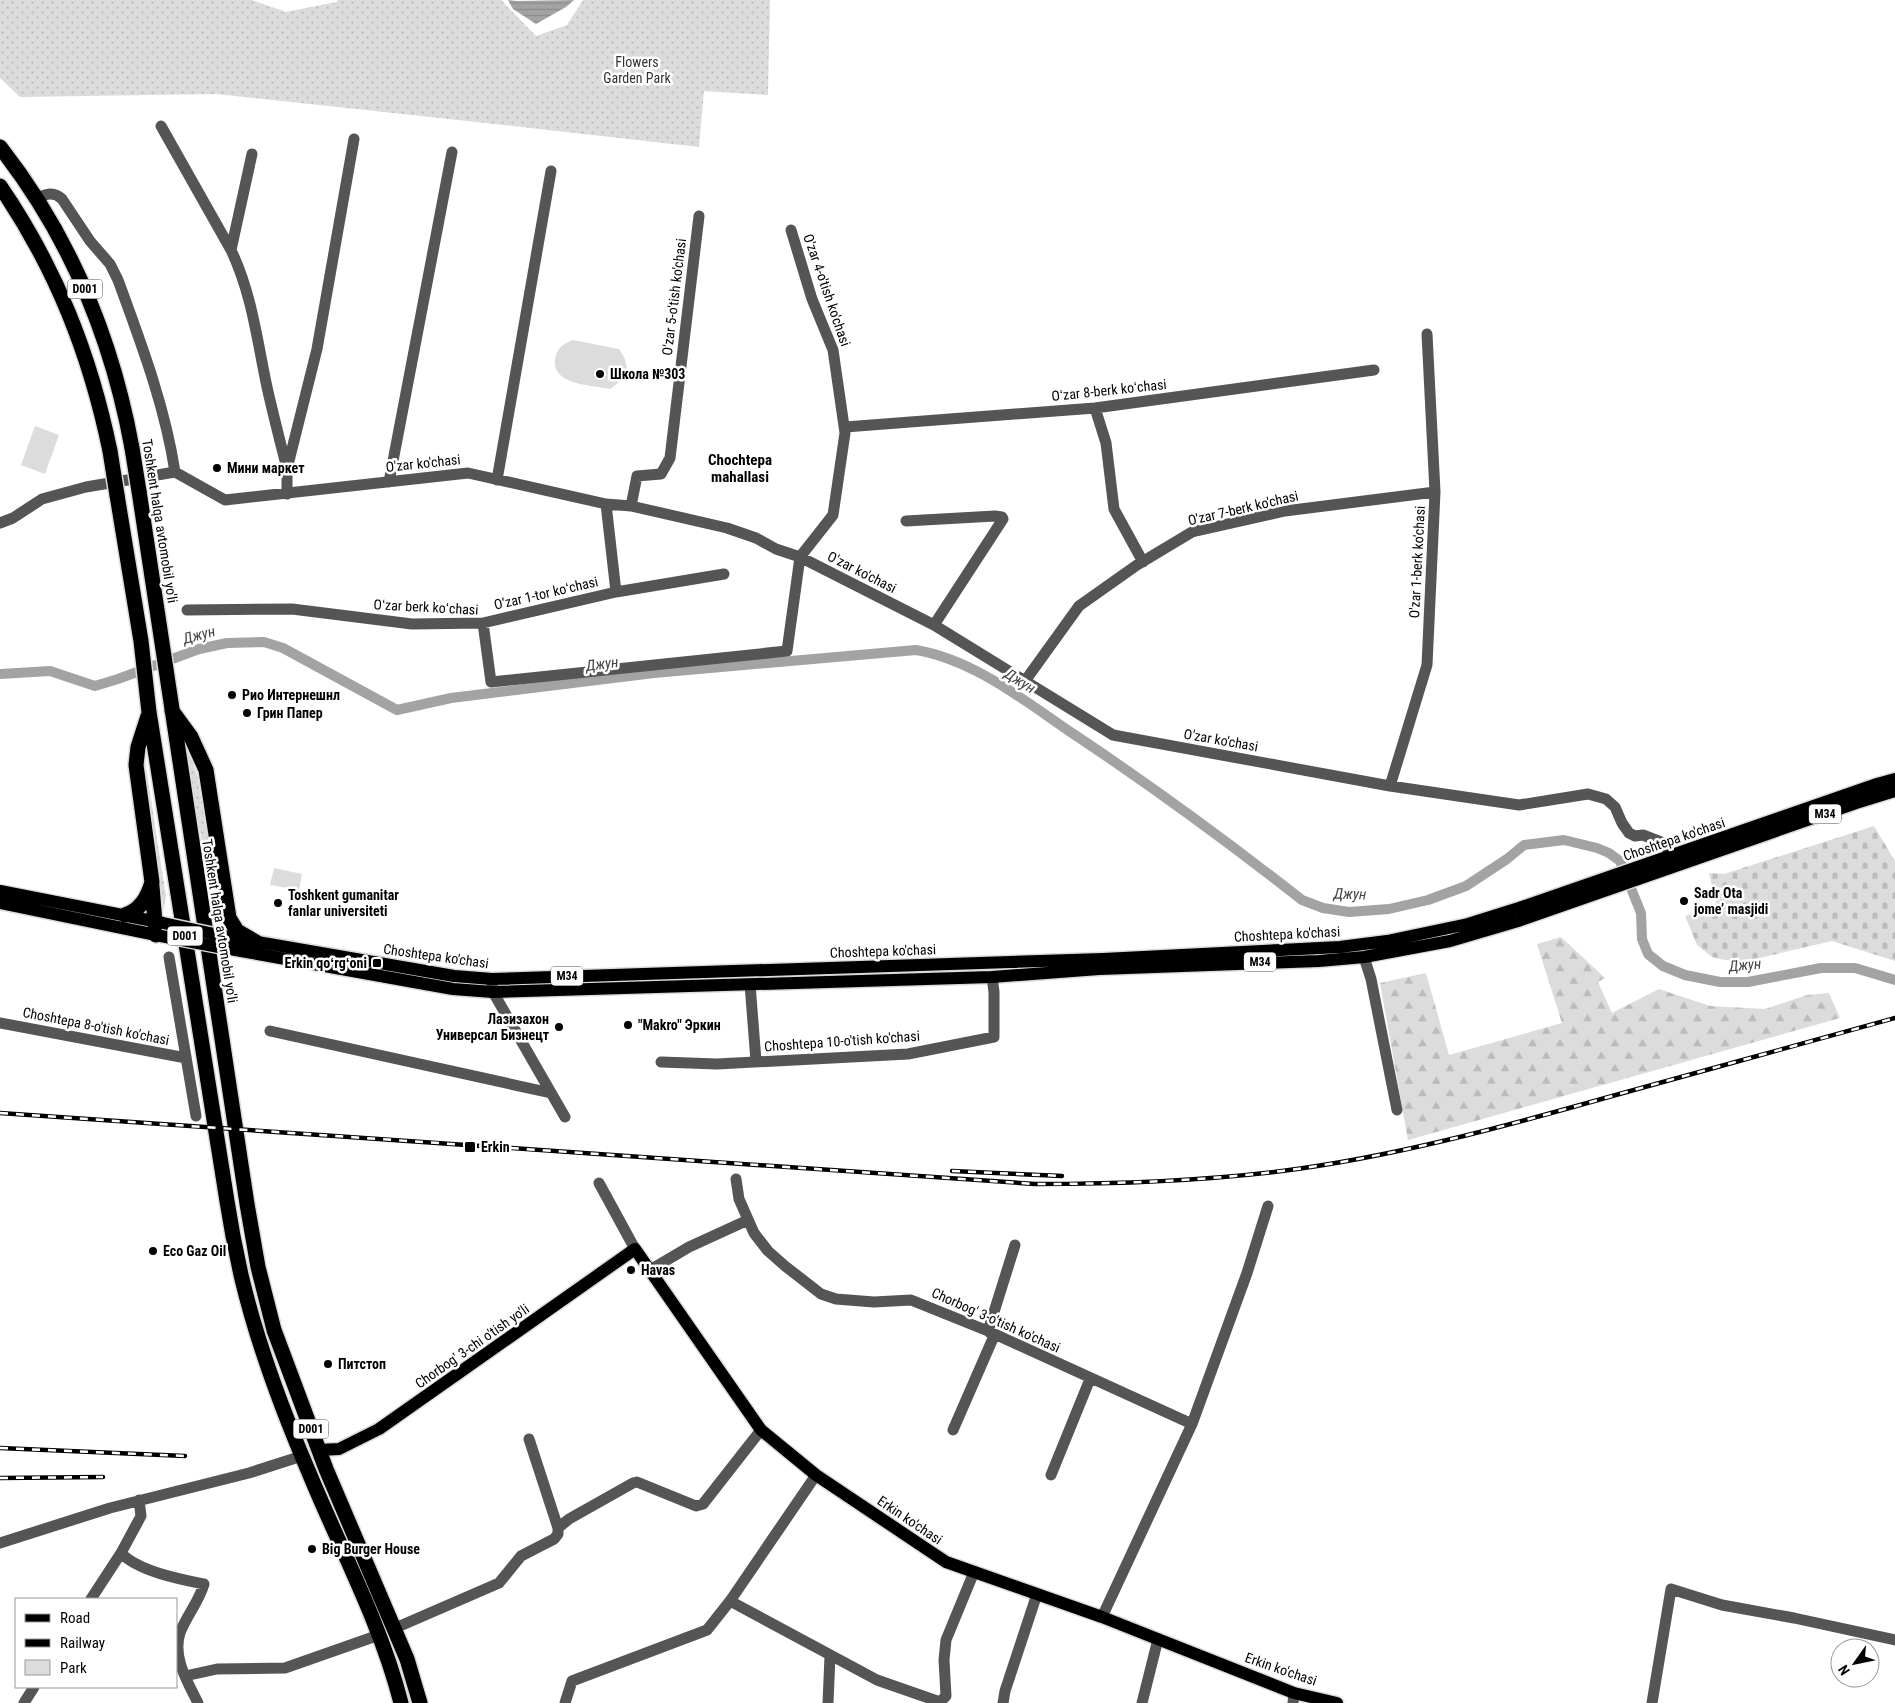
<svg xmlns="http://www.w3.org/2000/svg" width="1895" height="1703" viewBox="0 0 1895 1703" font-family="'Roboto Condensed',sans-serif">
  <defs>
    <pattern id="green-dots" width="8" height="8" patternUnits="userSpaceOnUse" patternTransform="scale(1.25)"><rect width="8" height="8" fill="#dcdcdc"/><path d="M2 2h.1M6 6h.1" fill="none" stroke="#bbb" stroke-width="1.8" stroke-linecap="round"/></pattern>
    <pattern id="forest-firs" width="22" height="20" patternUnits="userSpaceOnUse" patternTransform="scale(1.25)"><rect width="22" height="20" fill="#dcdcdc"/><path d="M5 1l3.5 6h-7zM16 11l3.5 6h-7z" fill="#bbb"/></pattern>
    <pattern id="cemetery-stones" width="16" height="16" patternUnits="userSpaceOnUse" patternTransform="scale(1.25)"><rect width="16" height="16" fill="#dcdcdc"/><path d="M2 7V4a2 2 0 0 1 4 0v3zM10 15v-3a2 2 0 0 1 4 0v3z" fill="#bbb"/></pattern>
    <pattern id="water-rules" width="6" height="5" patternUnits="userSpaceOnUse" patternTransform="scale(1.25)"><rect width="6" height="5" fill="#a3a3a3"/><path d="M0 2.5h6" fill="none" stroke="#8b8b8b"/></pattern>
  </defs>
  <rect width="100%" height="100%" fill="#fff"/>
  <path fill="url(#green-dots)" d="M 0,0 L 252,0 L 286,12 L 336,2 L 338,0 L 501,0 L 536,36 L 567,25 L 583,0 L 770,0 L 768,95 L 704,91 L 699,147 L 458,120 L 216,94 L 20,97 L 0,78 Z
    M 185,742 L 197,774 L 219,899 L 218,913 L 194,805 Z
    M 143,748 L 166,896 L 164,910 L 142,765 Z"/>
  <path fill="url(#forest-firs)" d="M 1561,937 L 1605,978 L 1598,982 L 1612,1013 L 1659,989 L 1710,1006 L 1765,1009 L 1807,995 L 1829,993 L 1840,1018 L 1408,1140 L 1380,983 L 1426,973 L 1449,1055 L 1562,1023 L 1537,944 Z"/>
  <path fill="url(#cemetery-stones)" d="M 1874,826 L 1895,861 L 1895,961 L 1832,941 L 1755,959 L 1740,961 L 1725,960 L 1712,957 L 1697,945 L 1685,916 L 1717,907 L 1709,873 L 1724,874 Z"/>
  <path fill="#dcdcdc" d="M 573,340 L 619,349 C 632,368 628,376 610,389 C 590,385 547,385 556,355 C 558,347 565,343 573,340 Z
    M 35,426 L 59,435 L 45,474 L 21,465 Z
    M 274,868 L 302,874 L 299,890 L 270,885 Z"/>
  <path fill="url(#water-rules)" d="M 508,0 L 517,1 L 574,0 L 566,7 L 536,24 L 513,9 Z"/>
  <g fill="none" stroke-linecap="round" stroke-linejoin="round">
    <path stroke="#a3a3a3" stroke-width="10" d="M 0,674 L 50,671 L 95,686 L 118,679 L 199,649 L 227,643 L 264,642 L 283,648 L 397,710 L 451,698 L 654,673 L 916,650 C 975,660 1026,702 1075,735 C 1153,787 1228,842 1302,900 L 1323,908 L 1349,912 L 1389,909 L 1428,900 L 1466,886 L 1507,859 L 1524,845 L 1564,840 L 1597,848 L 1609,853 L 1620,861 L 1641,913 L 1642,939 L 1648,954 L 1663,966 L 1685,975 L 1720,982 L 1748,982 L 1821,968 L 1855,968 L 1895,980"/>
    <defs>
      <path id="major" d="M 0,891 L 163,923
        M 0,903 L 161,936
        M 224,936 L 454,976 L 492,979 L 1103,959 L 1340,947 L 1387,941 L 1468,924 L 1519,908 L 1877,784 L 1895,779
        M 224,948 L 453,989 L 493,992 L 992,977 L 1099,969 L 1319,961 L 1364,957 L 1450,941 L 1518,921 L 1856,803 L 1895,791
        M 319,1450 L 339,1449 L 379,1429 L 635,1249 L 761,1430 L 816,1475 L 946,1562 L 1102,1617 L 1294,1693 L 1337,1703"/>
      <path id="highway" d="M 0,147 C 69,235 112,338 132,448
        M 0,186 C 56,268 90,354 110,451
        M 139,491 L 247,1204 L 258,1267 L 274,1330 L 326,1469 L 407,1659 L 420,1703
        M 117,495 L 141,641 L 149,712 L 227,1201 C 231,1227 236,1253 242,1279 C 258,1346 283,1412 310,1475 C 341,1550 381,1624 401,1703
        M 172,711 L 191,737 L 206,770 L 229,918 L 237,931 L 256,942
        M 152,886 L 156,935
        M 125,915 C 141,910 148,897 152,882 L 136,765 L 138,747 L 148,716"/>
    </defs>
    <use href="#major" stroke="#dbdbdb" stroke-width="15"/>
    <use href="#highway" stroke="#dbdbdb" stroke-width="18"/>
    <path stroke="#555" stroke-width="11" d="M 161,126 L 231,250 C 252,294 257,340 267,387 C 273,414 280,441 287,469
      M 37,198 C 46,194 54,191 62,199 L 90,241 L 110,264 L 118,280 C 141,343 165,406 175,472
      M 231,250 L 252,154
      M 1095,408 L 1106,443 L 1114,509 L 1143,562
      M 845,427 L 1095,408 L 1374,370
      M 497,480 L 551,171
      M 389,482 L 452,152
      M 287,494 L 287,469 L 317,349 L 354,139
      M 606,504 L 616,592
      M 631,506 L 637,476 L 661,474 L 670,458 L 699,216
      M 906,521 L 995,516 L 1002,517 L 1003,519 L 934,625
      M 0,523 L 13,518 L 42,499 L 86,487 L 175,472 L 225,500 L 468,473 L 606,504 L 631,506 L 727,528 L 756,538 L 776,549 L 800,557 L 934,625 L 1113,735 L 1390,786 L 1519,805 L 1588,794 L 1606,799 L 1615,807 L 1622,823 L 1629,833 L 1635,836 L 1643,835 L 1661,842 L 1673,855
      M 187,610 L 292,609 L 412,624 L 483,623 L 616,592 L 724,574
      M 483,623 L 491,682 L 787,651 L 800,557 L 833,515 L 845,433 L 833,350 L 812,299 L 791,230
      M 1025,681 L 1079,606 L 1137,565 L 1192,532 L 1285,511 L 1435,492
      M 1390,786 L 1427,665 L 1435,492 L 1427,334
      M 169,957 L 196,1116
      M 1364,957 L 1371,979 L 1397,1110
      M 750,984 L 756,1061
      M 492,985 L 493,992 L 565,1117
      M 0,1023 L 186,1058
      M 270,1031 L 551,1093
      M 661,1062 L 717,1064 L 908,1054 L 994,1037 L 994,992 L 992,977
      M 736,1179 L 739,1199 L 754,1233 L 768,1251 L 785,1266 L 821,1294 L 836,1299 L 874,1302 L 911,1300 L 988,1331 L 1192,1424
      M 599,1183 L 635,1249
      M 650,1270 L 689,1247 L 748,1220
      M 953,1430 L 994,1336 L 988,1331 L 1015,1245
      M 529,1439 L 558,1528
      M 1051,1475 L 1090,1379
      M 0,1543 L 110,1508 L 249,1473 L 302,1456
      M 121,1553 C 138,1571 179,1579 204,1584 C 199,1602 186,1616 180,1633 C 172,1657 188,1683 198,1703
      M 91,1599 L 121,1553 L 141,1516 L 139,1500
      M 730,1601 L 877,1680 L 940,1702 L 946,1696 L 944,1660 L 946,1640 L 974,1572
      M 1102,1617 L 1192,1424 L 1247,1273 L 1268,1206
      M 393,1629 L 499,1583 L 521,1556 L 554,1539 L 558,1534 L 558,1528 L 569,1519 L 633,1483 L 637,1482 L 696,1506 L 703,1504 L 761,1430
      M 185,1676 L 217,1669 L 285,1668 L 379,1635
      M 24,1703 L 34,1687
      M 565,1703 L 572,1681 L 707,1630 L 730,1601 L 816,1475
      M 828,1703 L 830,1656
      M 1003,1703 L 1005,1691 L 1037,1594
      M 1142,1703 L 1158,1639
      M 1293,1703 L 1294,1693
      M 1652,1703 L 1671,1589 L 1722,1605 L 1794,1618 L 1895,1640"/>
    <use href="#major" stroke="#000" stroke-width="12"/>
    <use href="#highway" stroke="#000" stroke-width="15"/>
    <defs>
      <path id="rail" d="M 0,1113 L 1035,1184 C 1118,1184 1200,1181 1282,1171 C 1392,1157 1499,1128 1605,1098 C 1702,1071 1798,1045 1895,1018
        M 952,1171 L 1062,1176
        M 0,1448 L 185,1456
        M 0,1478 L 103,1477"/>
    </defs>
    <use href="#rail" stroke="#000" stroke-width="4.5"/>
    <use href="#rail" stroke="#fff" stroke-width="2.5" stroke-dasharray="8" stroke-linecap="butt"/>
    <defs>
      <path id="major-bridge" d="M 163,923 L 224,936
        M 161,936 L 224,948"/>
      <path id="highway-bridge" d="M 132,448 L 139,491
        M 110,451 L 117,495"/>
    </defs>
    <use href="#major-bridge" stroke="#dbdbdb" stroke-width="15" stroke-linecap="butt"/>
    <use href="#highway-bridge" stroke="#dbdbdb" stroke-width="18" stroke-linecap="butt"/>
    <use href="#major-bridge" stroke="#000" stroke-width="12"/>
    <use href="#highway-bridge" stroke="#000" stroke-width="15"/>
  </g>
  <g fill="#000" stroke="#fff" stroke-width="2">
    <circle cx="600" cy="374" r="5"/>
    <circle cx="217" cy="468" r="5"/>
    <circle cx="232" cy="695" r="5"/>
    <circle cx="247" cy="713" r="5"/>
    <circle cx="1684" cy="901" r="5"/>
    <circle cx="278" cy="903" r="5"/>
    <rect x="372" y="958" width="10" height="10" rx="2.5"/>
    <circle cx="628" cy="1025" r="5"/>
    <circle cx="559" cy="1027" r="5"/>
    <rect x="464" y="1141" width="12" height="12" rx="2.5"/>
    <circle cx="153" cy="1251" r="5"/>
    <circle cx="631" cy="1270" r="5"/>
    <circle cx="328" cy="1364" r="5"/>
    <circle cx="312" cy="1549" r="5"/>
  </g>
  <g text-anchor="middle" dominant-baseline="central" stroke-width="5" stroke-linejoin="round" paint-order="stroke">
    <g fill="#fff" stroke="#4c4c4c" stroke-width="1">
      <rect x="67.5" y="279.5" width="35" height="19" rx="4"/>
      <rect x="1809" y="804.5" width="32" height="19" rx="4"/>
      <rect x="167.5" y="926.5" width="35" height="19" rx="4"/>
      <rect x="1244" y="952.5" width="32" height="19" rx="4"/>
      <rect x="551" y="966.5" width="32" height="19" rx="4"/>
      <rect x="293.5" y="1419.5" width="35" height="19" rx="4"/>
    </g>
    <g font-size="12" font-weight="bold" fill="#000">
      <text x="85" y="289">D001</text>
      <text x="1825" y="814">M34</text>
      <text x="185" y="936">D001</text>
      <text x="1260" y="962">M34</text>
      <text x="567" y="976">M34</text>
      <text x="311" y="1429">D001</text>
    </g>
    <g font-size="14" fill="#333" stroke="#fff">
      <text x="637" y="62">Flowers<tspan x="637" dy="16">Garden Park</tspan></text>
    </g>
    <g font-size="14" fill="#000" stroke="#fff">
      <text transform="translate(827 290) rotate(71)">O'zar 4-o'tish ko'chasi</text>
      <text transform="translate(674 297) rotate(-83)">O'zar 5-o'tish ko'chasi</text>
      <text transform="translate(1109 390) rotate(-6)">Oʻzar 8-berk koʻchasi</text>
      <text transform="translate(423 463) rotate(-6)">O'zar ko'chasi</text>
      <text transform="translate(1243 508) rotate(-13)">O'zar 7-berk ko'chasi</text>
      <text transform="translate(160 521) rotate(81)">Toshkent halqa avtomobil yo'li</text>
      <text transform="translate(1417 562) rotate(-87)">O'zar 1-berk ko'chasi</text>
      <text transform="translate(862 572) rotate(27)">O'zar ko'chasi</text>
      <text transform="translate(546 593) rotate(-13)">O‘zar 1-tor koʻchasi</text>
      <text transform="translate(426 607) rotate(3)">Oʻzar berk koʻchasi</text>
      <text transform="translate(1221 740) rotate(10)">O'zar ko'chasi</text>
      <text transform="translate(1674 839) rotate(-19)">Choshtepa ko'chasi</text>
      <text transform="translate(220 921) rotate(81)">Toshkent halqa avtomobil yo'li</text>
      <text transform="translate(1287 934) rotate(-3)">Choshtepa ko'chasi</text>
      <text transform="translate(883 951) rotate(-2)">Choshtepa ko'chasi</text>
      <text transform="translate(436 956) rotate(8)">Choshtepa ko'chasi</text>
      <text transform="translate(96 1026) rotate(11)">Choshtepa 8-o'tish ko'chasi</text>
      <text transform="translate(842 1041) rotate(-4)">Choshtepa 10-o'tish ko'chasi</text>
      <text transform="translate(996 1320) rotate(24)">Chorbog' 3-o'tish ko'chasi</text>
      <text transform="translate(472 1346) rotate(-35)">Chorbog' 3-chi o'tish yo'li</text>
      <text transform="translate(910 1520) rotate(34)">Erkin ko'chasi</text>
      <text transform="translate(1281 1669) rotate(19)">Erkin ko'chasi</text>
    </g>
    <g font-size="14" font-weight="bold" fill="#000" stroke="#fff" text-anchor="start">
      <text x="610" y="374">Школа №303</text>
      <text x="227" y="468">Мини маркет</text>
      <text x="242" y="695">Рио Интернешнл</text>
      <text x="257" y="713">Грин Папер</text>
      <text x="1694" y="893">Sadr Ota<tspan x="1694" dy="16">jome’ masjidi</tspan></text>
      <text x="288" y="895">Toshkent gumanitar<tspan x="288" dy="16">fanlar universiteti</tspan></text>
      <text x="367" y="963" text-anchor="end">Erkin qoʻrgʻoni</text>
      <text x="549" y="1019" text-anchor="end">Лазизахон<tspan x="549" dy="16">Универсал Бизнецт</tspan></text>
      <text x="638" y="1025">"Makro" Эркин</text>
      <text x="481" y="1147">Erkin</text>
      <text x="163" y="1251">Eco Gaz Oil</text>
      <text x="641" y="1270">Havas</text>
      <text x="338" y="1364">Питстоп</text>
      <text x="322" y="1549">Big Burger House</text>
    </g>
    <g font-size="15" font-weight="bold" fill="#000" stroke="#fff">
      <text x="740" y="460">Chochtepa<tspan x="740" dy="17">mahallasi</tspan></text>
    </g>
    <g font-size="15" font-style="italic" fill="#444" stroke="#fff">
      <text transform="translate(199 635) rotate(-15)">Джун</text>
      <text transform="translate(602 664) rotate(-7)">Джун</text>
      <text transform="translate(1020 681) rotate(32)">Джун</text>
      <text transform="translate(1350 894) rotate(2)">Джун</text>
      <text transform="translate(1745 965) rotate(-5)">Джун</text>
    </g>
  </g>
  <rect x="15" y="1598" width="162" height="90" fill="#ffffff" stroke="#999999"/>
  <rect x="25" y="1614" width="25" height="8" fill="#000000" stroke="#999999"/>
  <text x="60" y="1623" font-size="15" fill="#000000">Road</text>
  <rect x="25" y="1639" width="25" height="8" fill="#000000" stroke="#999999"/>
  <text x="60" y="1648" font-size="15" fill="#000000">Railway</text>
  <rect x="25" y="1660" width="25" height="15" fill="#dcdcdc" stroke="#999999"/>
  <text x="60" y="1673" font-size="15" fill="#000000">Park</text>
  <g transform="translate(1855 1663) rotate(237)"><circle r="24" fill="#ffffff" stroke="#999999"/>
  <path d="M0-4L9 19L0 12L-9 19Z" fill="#000000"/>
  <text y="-8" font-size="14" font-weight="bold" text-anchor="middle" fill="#000000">N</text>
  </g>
</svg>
